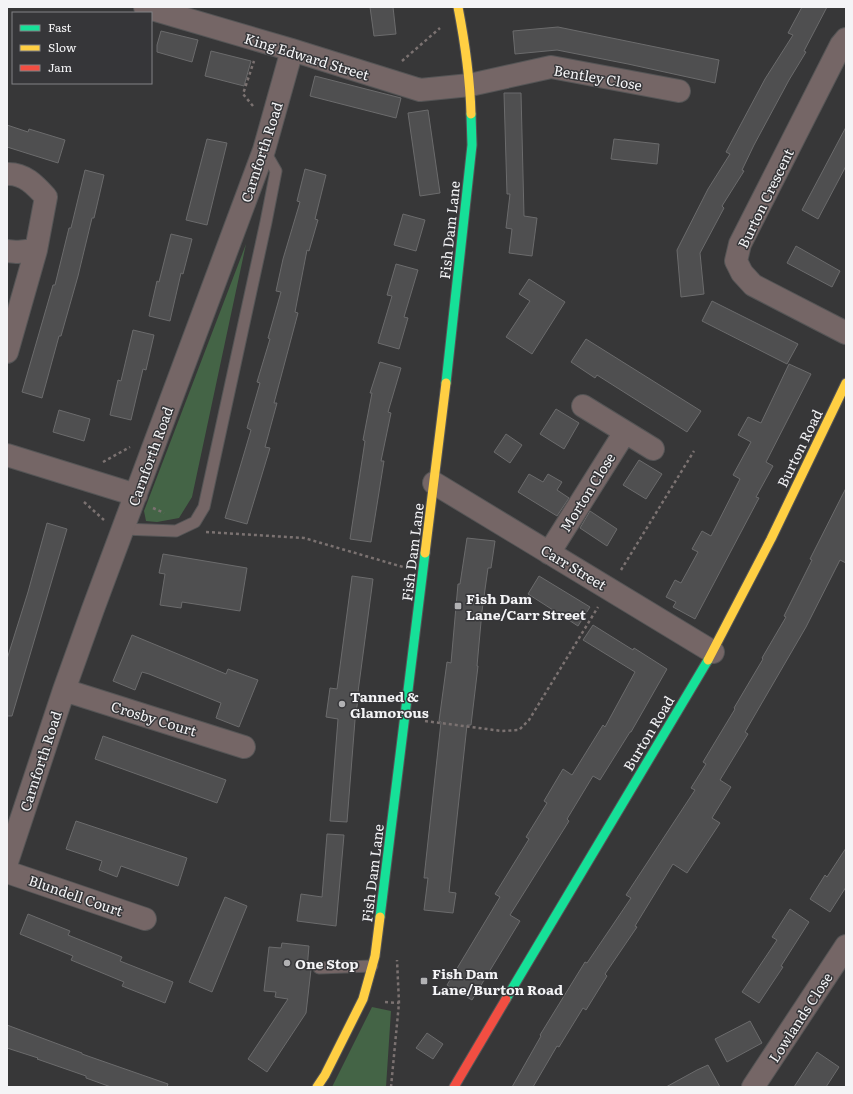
<svg xmlns="http://www.w3.org/2000/svg" width="853" height="1094" viewBox="0 0 853 1094" font-family="Literata,serif">
  <rect width="100%" height="100%" fill="#373738"/>
  <path fill="#446446" d="M 246,244 L 192,497 L 179,518 L 157,522 L 146,521 L 144,511 Z
    M 372,1007 L 391,1011 L 386,1087 L 332,1087 Z"/>
  <path fill="#4f4f50" stroke="#6b6b6c" d="M 370,7 L 393,7 L 396,34 L 374,36 Z
    M 802,7 L 827,7 L 804,51 L 806,52 L 789,80 L 754,145 L 742,170 L 744,171 L 722,206 L 724,208 L 700,253 L 704,294 L 681,297 L 677,250 L 708,189 L 730,154 L 726,152 L 765,79 L 793,35 L 788,33 Z
    M 558,27 L 719,60 L 715,83 L 628,64 L 557,50 L 515,54 L 513,31 Z
    M 161,31 L 198,40 L 192,62 L 157,52 L 157,45 Z
    M 211,51 L 251,61 L 244,86 L 205,76 Z
    M 315,76 L 401,98 L 396,118 L 310,96 Z
    M 504,93 L 521,93 L 524,216 L 537,218 L 532,256 L 509,253 L 512,229 L 506,228 L 510,194 L 507,194 Z
    M 428,110 L 440,193 L 420,196 L 408,113 Z
    M 7,125 L 28,132 L 29,129 L 65,140 L 58,163 L 7,147 Z
    M 846,127 L 846,166 L 818,219 L 802,210 Z
    M 207,139 L 227,143 L 207,225 L 186,220 Z
    M 614,139 L 659,144 L 657,164 L 611,159 Z
    M 305,169 L 326,175 L 315,219 L 318,220 L 309,251 L 307,250 L 295,312 L 298,313 L 274,403 L 277,403 L 265,447 L 270,448 L 247,524 L 225,518 L 251,430 L 247,428 L 260,383 L 257,382 L 270,339 L 268,338 L 281,292 L 276,291 L 283,259 L 300,202 L 297,201 Z
    M 85,170 L 104,175 L 94,218 L 92,218 L 78,276 L 61,336 L 59,336 L 42,398 L 22,392 L 53,285 L 55,285 L 69,228 L 71,228 Z
    M 403,214 L 425,220 L 416,251 L 394,245 Z
    M 171,234 L 192,239 L 183,274 L 181,273 L 170,321 L 149,316 L 157,281 L 159,282 Z
    M 796,246 L 840,271 L 832,287 L 787,263 Z
    M 396,264 L 418,270 L 404,317 L 408,318 L 399,349 L 378,343 L 392,296 L 387,295 Z
    M 529,279 L 565,302 L 532,354 L 506,337 L 530,301 L 519,294 Z
    M 712,301 L 798,344 L 787,364 L 702,321 Z
    M 133,330 L 154,335 L 146,370 L 143,369 L 131,420 L 110,415 L 118,380 L 121,381 Z
    M 586,339 L 701,411 L 687,432 L 597,375 L 595,378 L 571,362 Z
    M 380,362 L 401,368 L 388,412 L 391,413 L 381,461 L 384,461 L 371,542 L 350,539 L 365,441 L 363,440 L 372,393 L 370,393 Z
    M 789,364 L 811,374 L 766,462 L 773,466 L 756,497 L 759,498 L 695,619 L 673,607 L 676,602 L 666,597 L 675,580 L 681,583 L 698,552 L 692,549 L 702,531 L 711,536 L 740,479 L 733,475 L 751,442 L 738,435 L 748,417 L 761,423 Z
    M 556,409 L 579,423 L 564,449 L 540,434 Z
    M 59,410 L 90,419 L 84,441 L 53,432 Z
    M 506,434 L 522,445 L 510,463 L 494,452 Z
    M 639,460 L 662,474 L 646,499 L 623,485 Z
    M 529,474 L 543,482 L 548,474 L 562,482 L 557,490 L 569,498 L 557,516 L 518,492 Z
    M 846,488 L 846,563 L 840,560 L 806,627 L 745,732 L 748,734 L 720,780 L 731,787 L 712,818 L 720,823 L 687,873 L 673,864 L 635,926 L 637,927 L 605,974 L 607,976 L 586,1010 L 583,1008 L 559,1047 L 557,1046 L 533,1087 L 512,1087 L 541,1036 L 540,1035 L 564,996 L 585,962 L 587,963 L 631,898 L 626,895 L 695,790 L 691,788 L 706,764 L 703,762 L 735,709 L 734,708 L 763,659 L 762,658 L 786,617 L 784,616 L 812,560 L 810,559 Z
    M 590,511 L 617,529 L 607,546 L 580,528 Z
    M 47,523 L 67,529 L 12,716 L 7,716 L 7,659 L 28,592 Z
    M 467,538 L 495,541 L 491,568 L 488,568 L 482,611 L 477,666 L 478,666 L 471,725 L 467,725 L 449,892 L 456,893 L 453,913 L 424,910 L 428,878 L 424,878 L 441,722 L 439,721 L 447,662 L 451,663 L 458,584 L 460,584 Z
    M 163,554 L 247,568 L 240,611 L 182,602 L 181,608 L 160,605 L 165,574 L 159,573 Z
    M 352,576 L 373,579 L 358,692 L 359,692 L 355,720 L 347,822 L 330,821 L 338,719 L 326,717 L 330,688 L 337,689 Z
    M 539,576 L 590,607 L 578,626 L 528,594 Z
    M 593,625 L 633,650 L 634,648 L 667,669 L 631,732 L 630,732 L 600,780 L 593,776 L 567,819 L 569,821 L 510,915 L 520,921 L 472,1000 L 447,985 L 500,897 L 495,894 L 529,839 L 526,837 L 547,803 L 544,801 L 563,769 L 572,775 L 603,725 L 605,727 L 635,672 L 583,640 Z
    M 132,635 L 226,674 L 228,669 L 258,680 L 239,727 L 216,718 L 221,703 L 149,674 L 142,672 L 135,690 L 113,681 Z
    M 103,736 L 226,780 L 217,803 L 95,759 Z
    M 76,821 L 187,858 L 178,886 L 121,866 L 117,877 L 99,870 L 102,861 L 66,849 Z
    M 327,834 L 344,835 L 336,926 L 297,921 L 301,894 L 322,897 Z
    M 846,848 L 846,887 L 830,912 L 810,899 L 825,875 L 827,877 Z
    M 225,897 L 247,906 L 212,992 L 189,982 Z
    M 790,909 L 809,922 L 781,966 L 783,967 L 759,1003 L 742,992 L 777,940 L 772,937 Z
    M 28,914 L 70,931 L 68,935 L 122,957 L 120,961 L 173,982 L 165,1003 L 122,986 L 124,982 L 71,960 L 73,956 L 20,934 Z
    M 282,943 L 309,946 L 307,969 L 312,961 L 306,1013 L 267,1072 L 248,1059 L 288,999 L 275,997 L 276,992 L 264,991 L 269,947 L 281,948 Z
    M 750,1021 L 762,1043 L 727,1062 L 715,1039 Z
    M 7,1025 L 82,1053 L 82,1054 L 168,1084 L 167,1087 L 111,1087 L 86,1078 L 86,1076 L 37,1059 L 38,1058 L 7,1048 Z
    M 427,1033 L 443,1044 L 433,1059 L 416,1048 Z
    M 817,1052 L 839,1067 L 826,1087 L 794,1087 Z
    M 708,1065 L 720,1087 L 666,1087 L 697,1070 Z"/>
  <g fill="none" stroke-linecap="round" stroke-linejoin="round">
    <defs>
      <path id="lane" d="M 123,529 L 176,531 L 195,522 L 204,507 L 266,222 L 276,171 L 264,150
        M 319,968 L 372,966"/>
      <path id="street" d="M 145,7 L 292,50 L 420,90 L 470,85 L 551,67 L 679,91
        M 846,39 L 841,45 L 740,244 L 736,261 L 742,273 L 753,285 L 846,333
        M 7,174 C 24,173 35,185 46,197 L 36,250 L 7,352
        M 7,251 L 17,252 L 36,250
        M 583,406 L 653,449
        M 7,455 L 136,495
        M 434,483 L 713,652
        M 549,553 L 625,432
        M 64,690 L 244,747
        M 7,862 L 64,690 L 93,609 L 264,150 L 292,50
        M 7,872 L 145,919
        M 753,1087 L 846,946"/>
      <path id="fast" d="M 446,383 L 472,145 L 471,114
        M 380,917 L 425,553
        M 506,999 L 708,660"/>
      <path id="slow" d="M 458,7 C 465,43 470,78 471,114
        M 425,553 L 446,383
        M 708,660 L 771,539 L 846,383
        M 317,1087 L 325,1075 L 363,999 L 375,956 L 380,917"/>
      <path id="jam" d="M 454,1087 L 506,999"/>
    </defs>
    <use href="#lane" stroke="#555556" stroke-width="13"/>
    <use href="#street" stroke="#555556" stroke-width="24"/>
    <use href="#fast" stroke="#555556" stroke-width="11"/>
    <use href="#slow" stroke="#555556" stroke-width="11"/>
    <use href="#jam" stroke="#555556" stroke-width="11"/>
    <path stroke="#7b7271" stroke-width="2.5" stroke-dasharray="3 3" stroke-linecap="butt" d="M 402,61 L 440,28
      M 253,106 L 243,94 L 254,61
      M 103,462 L 130,447
      M 84,502 L 104,520
      M 153,508 L 164,513
      M 206,532 L 304,538 L 403,567
      M 621,570 L 694,451
      M 425,721 L 502,731 L 519,730 L 529,720 L 598,607
      M 385,1002 L 399,1003
      M 391,1087 L 399,1003 L 397,960"/>
    <use href="#lane" stroke="#756666" stroke-width="11"/>
    <use href="#street" stroke="#756666" stroke-width="22"/>
    <use href="#fast" stroke="#16e098" stroke-width="9"/>
    <use href="#slow" stroke="#ffcf43" stroke-width="9"/>
    <use href="#jam" stroke="#f24e42" stroke-width="9"/>
  </g>
  <g fill="#b2b2b4" stroke="#363639" stroke-width="1.5">
    <rect x="454" y="602" width="8" height="8" rx="2"/>
    <circle cx="342" cy="704" r="4"/>
    <circle cx="287" cy="963" r="4"/>
    <rect x="420" y="977" width="8" height="8" rx="2"/>
  </g>
  <g text-anchor="middle" dominant-baseline="central" stroke-width="3" stroke-linejoin="round" paint-order="stroke">
    <g font-size="14" fill="#f4f4f6" stroke="#363639">
      <text transform="translate(307 56) rotate(17)">King Edward Street</text>
      <text transform="translate(598 77) rotate(10)">Bentley Close</text>
      <text transform="translate(261 152) rotate(-72)">Carnforth Road</text>
      <text transform="translate(765 198) rotate(-64)">Burton Crescent</text>
      <text transform="translate(449 230) rotate(-84)">Fish Dam Lane</text>
      <text transform="translate(799 448) rotate(-64)">Burton Road</text>
      <text transform="translate(150 456) rotate(-70)">Carnforth Road</text>
      <text transform="translate(587 492) rotate(-58)">Morton Close</text>
      <text transform="translate(412 552) rotate(-83)">Fish Dam Lane</text>
      <text transform="translate(574 567) rotate(31)">Carr Street</text>
      <text transform="translate(154 718) rotate(17)">Crosby Court</text>
      <text transform="translate(648 733) rotate(-59)">Burton Road</text>
      <text transform="translate(40 761) rotate(-72)">Carnforth Road</text>
      <text transform="translate(372 873) rotate(-83)">Fish Dam Lane</text>
      <text transform="translate(76 895) rotate(19)">Blundell Court</text>
      <text transform="translate(800 1017) rotate(-57)">Lowlands Close</text>
    </g>
    <g font-size="14" font-weight="bold" fill="#f4f4f6" stroke="#363639" text-anchor="start">
      <text x="466" y="598">Fish Dam<tspan x="466" dy="16">Lane/Carr Street</tspan></text>
      <text x="350" y="696">Tanned &amp;<tspan x="350" dy="16">Glamorous</tspan></text>
      <text x="295" y="963">One Stop</text>
      <text x="432" y="973">Fish Dam<tspan x="432" dy="16">Lane/Burton Road</tspan></text>
    </g>
  </g>
  <rect width="853" height="1094" fill="none" stroke="#f4f4f6" stroke-width="16"/>
  <rect x="12" y="12" width="140" height="72" fill="#363639" stroke="#828285"/>
  <rect x="20" y="25" width="20" height="6" fill="#16e098" stroke="#828285"/>
  <text x="48" y="32" font-size="12" fill="#f4f4f6">Fast</text>
  <rect x="20" y="45" width="20" height="6" fill="#ffcf43" stroke="#828285"/>
  <text x="48" y="52" font-size="12" fill="#f4f4f6">Slow</text>
  <rect x="20" y="65" width="20" height="6" fill="#f24e42" stroke="#828285"/>
  <text x="48" y="72" font-size="12" fill="#f4f4f6">Jam</text>
</svg>
